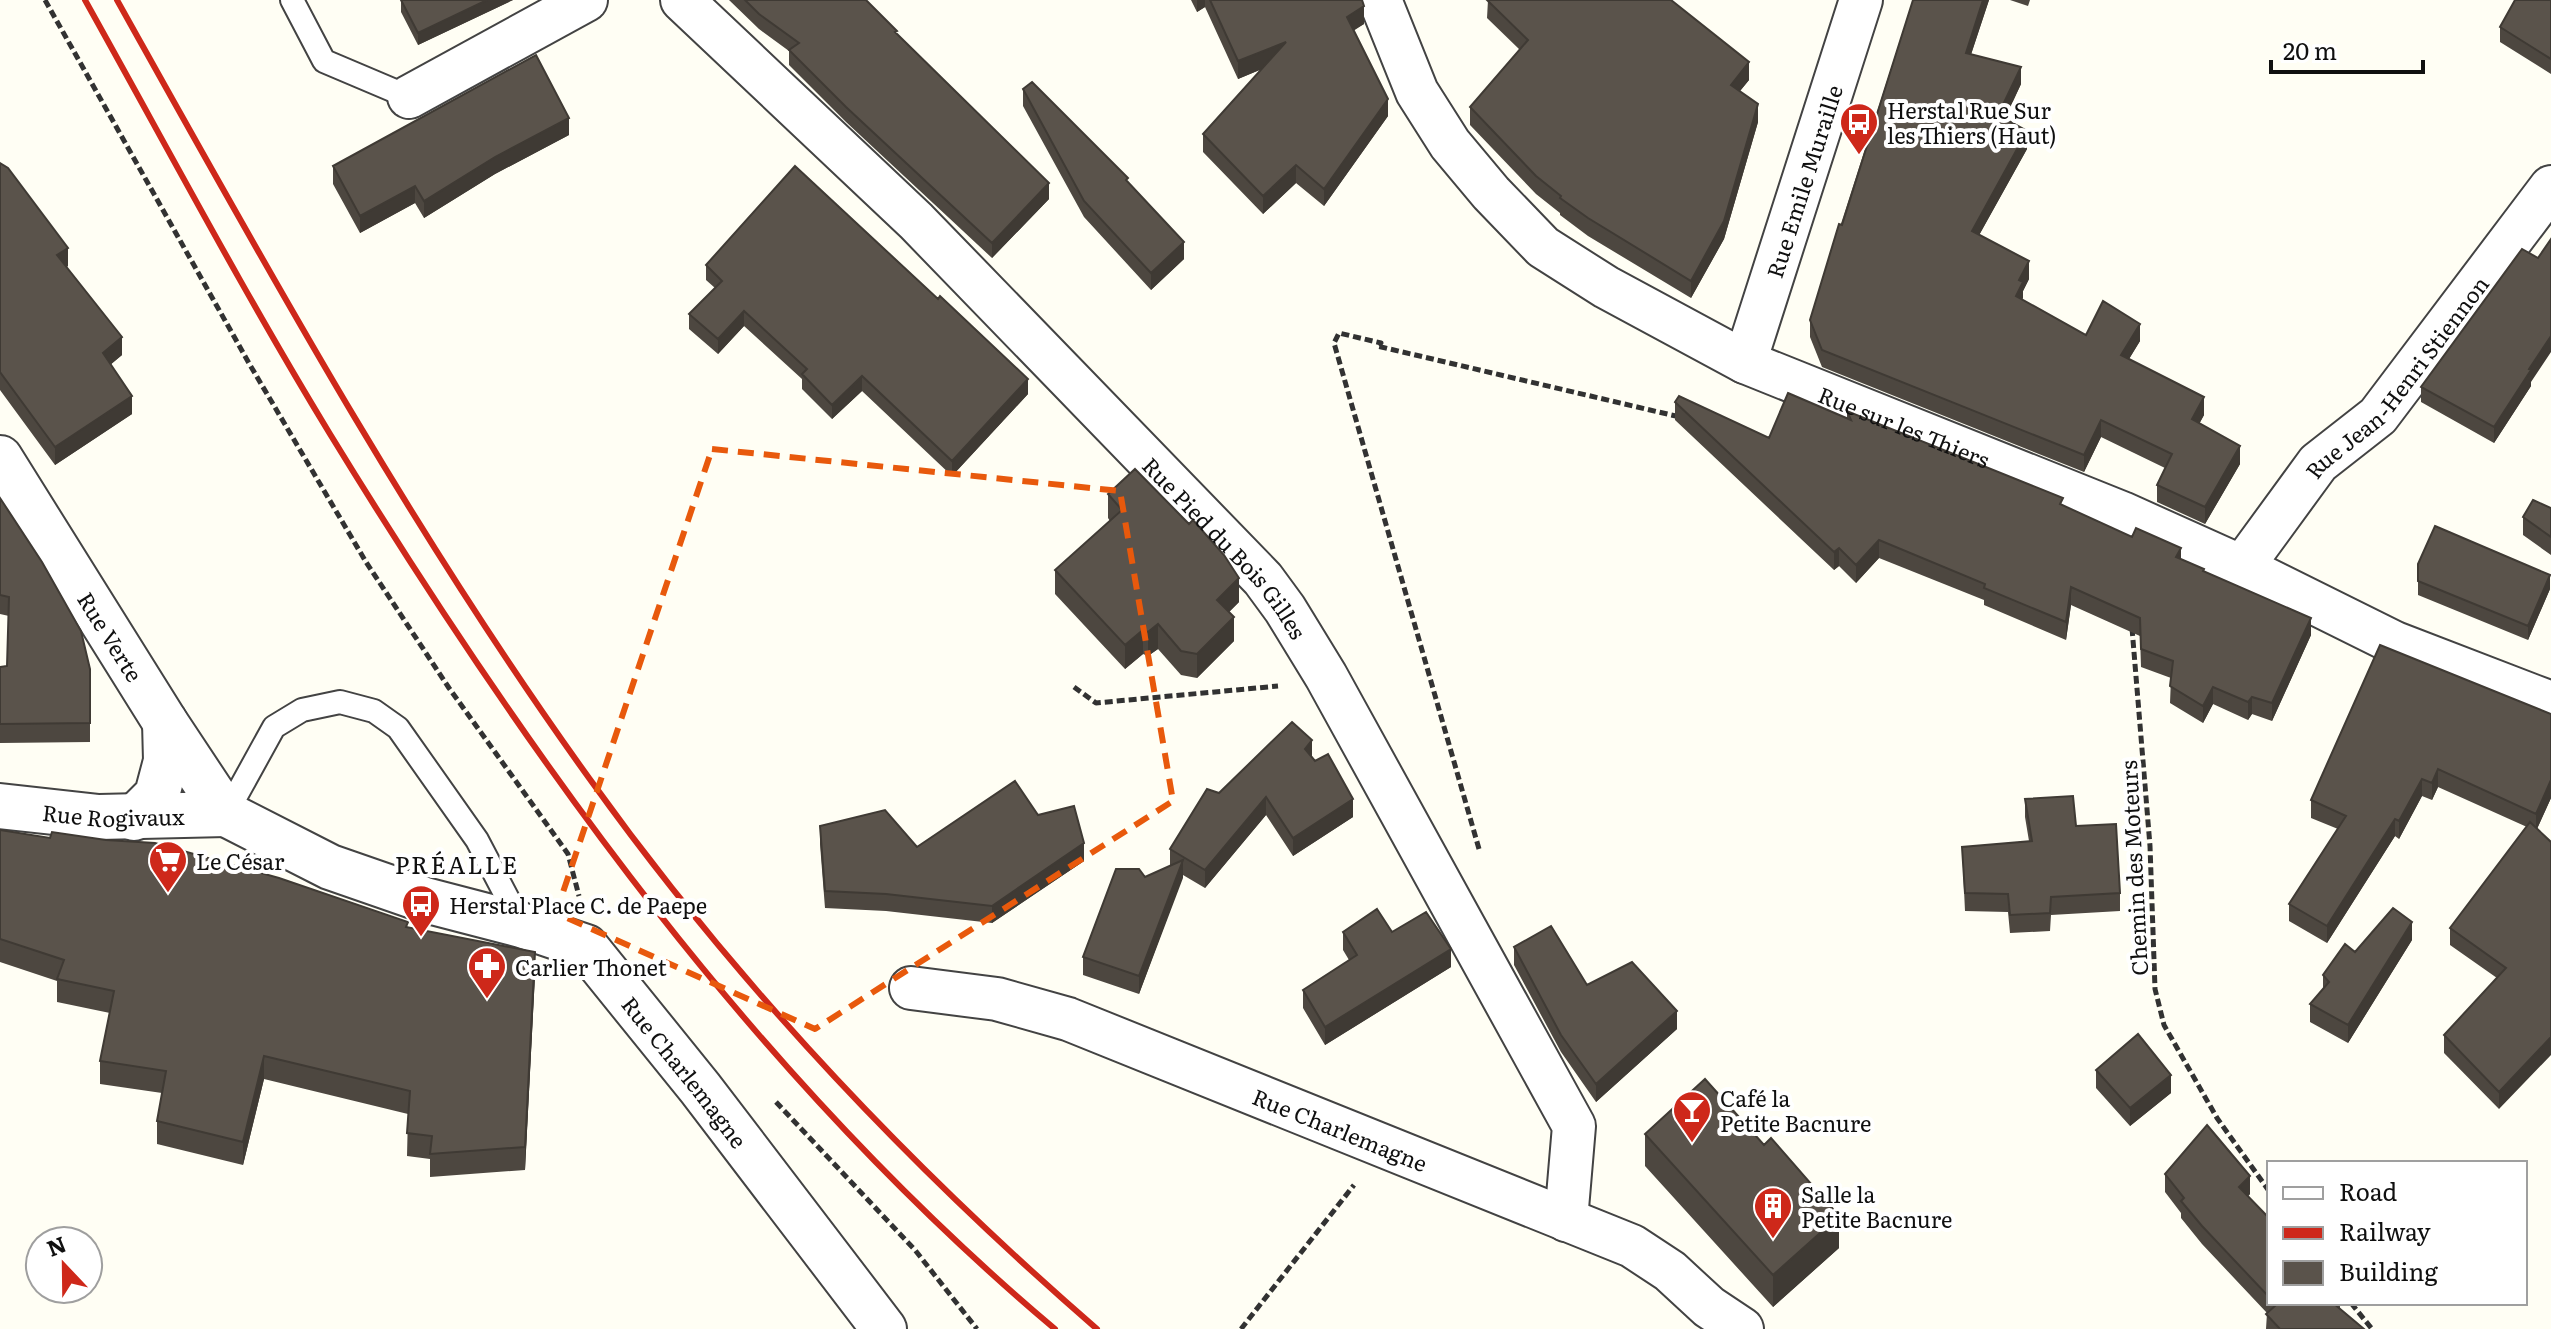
<svg xmlns="http://www.w3.org/2000/svg" width="2551" height="1329" viewBox="0 0 2551 1329" font-family="Literata,serif">
  <rect width="100%" height="100%" fill="#fffef4"/>
  <g fill="none" stroke-linecap="round" stroke-linejoin="round">
    <defs>
      <path id="service" d="M 292,0 L 324,61 L 409,97
        M 226,814 L 274,727 L 302,710 L 340,702 L 374,711 L 398,728 L 477,840 L 521,924"/>
      <g id="minor">
        <path id="s1" d="M 682,0 L 916,221 L 1263,579 L 1285,609 L 1326,676 L 1574,1126 L 1566,1220"/>
        <path id="s2" d="M 1380,0 L 1417,92 L 1450,144 L 1491,193 L 1543,247 L 1606,287 L 1745,362 L 2122,513 L 2242,567 L 2395,643 L 2551,703"/>
        <path d="M 409,97 L 586,0"/>
        <path id="s3" d="M 1745,362 L 1861,0"/>
        <path id="s4" d="M 2242,567 L 2318,463 L 2378,416 L 2551,187"/>
        <path id="s5" d="M 911,988 L 997,999 L 1068,1019 L 1632,1246 L 1670,1271 L 1709,1307 L 1742,1329"/>
      </g>
      <g id="tertiary">
        <path id="s6" d="M 0,458 L 165,722 L 226,814 L 330,867 L 425,900 L 521,925 L 586,947 L 700,1088 L 884,1329"/>
        <path id="s7" d="M 0,806 L 99,817 L 226,814"/>
        <path d="M 134,818 L 157,795 L 166,761 L 165,722"/>
      </g>
    </defs>
    <use href="#service" stroke="#434343" stroke-width="26"/>
    <use href="#minor" stroke="#434343" stroke-width="46"/>
    <use href="#tertiary" stroke="#434343" stroke-width="48"/>
    <path stroke="#323232" stroke-width="5" stroke-dasharray="8 4" stroke-linecap="butt" d="M 45,0 L 250,365 L 366,562 L 449,688 L 568,854 L 579,896
      M 2132,628 L 2150,846 L 2155,989 L 2164,1025 L 2217,1118 L 2269,1191
      M 1074,687 L 1096,703 L 1278,686
      M 1479,849 L 1334,343 L 1339,333 L 1381,343 L 1377,346 L 1680,417
      M 776,1102 L 915,1250 L 977,1329
      M 2351,1303 L 2372,1329
      M 1241,1329 L 1354,1185"/>
    <use href="#service" stroke="#fff" stroke-width="22"/>
    <use href="#minor" stroke="#fff" stroke-width="42"/>
    <use href="#tertiary" stroke="#fff" stroke-width="44"/>
    <path stroke="#ce281a" stroke-width="6" d="M 85,0 C 166,145 244,293 330,434 C 531,762 759,1080 1055,1329
      M 117,0 C 265,265 411,531 589,778 C 735,982 908,1165 1097,1329"/>
  </g>
  <path fill="#4d4740" d="M 401,0 L 513,0 L 418,45 L 401,12 Z
    M 729,0 L 866,0 L 1049,199 L 992,258 L 846,122 L 789,65 L 789,51 L 759,29 Z
    M 1191,0 L 1362,0 L 1364,24 L 1353,30 L 1388,116 L 1324,206 L 1296,183 L 1263,214 L 1203,152 L 1203,134 L 1262,69 L 1238,79 L 1205,7 L 1197,12 Z
    M 1488,0 L 1749,80 L 1740,91 L 1758,122 L 1724,239 L 1691,298 L 1588,236 L 1560,215 L 1560,213 L 1536,194 L 1470,125 L 1470,107 L 1520,50 L 1487,18 Z
    M 1913,0 L 1989,0 L 1971,54 L 2021,84 L 2005,119 L 2027,149 L 1979,235 L 2029,279 L 2023,291 L 2022,300 L 2086,335 L 2140,341 L 2129,359 L 2204,415 L 2199,424 L 2240,464 L 2205,524 L 2157,502 L 2157,485 L 2165,468 L 2101,437 L 2084,472 L 1822,367 L 1810,337 L 1810,320 Z
    M 2010,0 L 2030,0 L 2028,6 Z
    M 2551,0 L 2551,74 L 2500,42 L 2500,27 Z
    M 1023,89 L 1128,182 L 1184,259 L 1151,290 L 1084,217 L 1023,106 Z
    M 569,135 L 495,174 L 424,218 L 415,203 L 360,233 L 333,184 L 333,166 Z
    M 0,163 L 68,266 L 66,267 L 122,355 L 111,364 L 132,414 L 55,465 L 0,390 Z
    M 706,265 L 1028,394 L 952,476 L 862,391 L 832,419 L 802,389 L 802,379 L 744,326 L 718,354 L 689,329 L 689,314 L 715,288 L 706,280 Z
    M 2531,382 L 2531,386 L 2494,443 L 2421,402 L 2421,387 Z
    M 1675,402 L 1769,438 L 1847,418 L 1847,411 L 2063,506 L 2181,560 L 2311,635 L 2272,721 L 2252,714 L 2248,720 L 2213,704 L 2203,723 L 2170,703 L 2171,678 L 2141,667 L 2140,636 L 2071,605 L 2066,640 L 1984,605 L 1984,600 L 1879,558 L 1856,583 L 1839,566 L 1834,570 L 1675,420 Z
    M 1108,494 L 1239,602 L 1229,612 L 1234,641 L 1197,678 L 1181,675 L 1158,649 L 1148,656 L 1143,654 L 1125,669 L 1055,594 L 1055,570 L 1110,521 L 1108,518 Z
    M 0,498 L 90,669 L 90,742 L 0,743 L 0,667 L 7,666 L 9,616 L 0,614 Z
    M 2551,508 L 2551,555 L 2523,535 L 2523,517 Z
    M 2418,564 L 2550,589 L 2528,640 L 2418,595 Z
    M 2551,714 L 2551,798 L 2537,829 L 2499,1109 L 2444,1053 L 2444,1035 L 2497,978 L 2450,945 L 2450,928 L 2527,827 L 2438,787 L 2432,800 L 2422,796 L 2399,839 L 2395,836 L 2327,943 L 2289,921 L 2289,904 L 2338,829 L 2311,818 L 2311,800 Z
    M 1312,758 L 1353,817 L 1293,856 L 1266,815 L 1205,888 L 1183,875 L 1139,994 L 1083,975 L 1083,957 L 1145,877 L 1170,866 L 1170,849 L 1219,793 Z
    M 2025,799 L 2076,826 L 2120,893 L 2120,911 L 2051,915 L 2050,931 L 2010,933 L 2008,912 L 1965,911 L 1962,847 L 2029,841 L 2025,817 Z
    M 1038,815 L 1084,861 L 992,923 L 886,911 L 825,908 L 820,844 L 820,826 L 917,847 Z
    M 0,830 L 50,838 L 106,840 L 408,928 L 535,975 L 525,1170 L 430,1177 L 430,1159 L 407,1156 L 408,1114 L 264,1079 L 243,1165 L 157,1144 L 157,1121 L 162,1093 L 100,1084 L 100,1061 L 110,1013 L 57,1002 L 57,981 L 0,962 Z
    M 1343,932 L 1392,932 L 1451,967 L 1325,1045 L 1303,1008 L 1303,990 L 1349,960 L 1343,950 Z
    M 2412,940 L 2348,1043 L 2310,1022 L 2310,1004 L 2323,990 L 2323,975 L 2355,952 Z
    M 1514,947 L 1587,985 L 1677,1029 L 1596,1102 L 1561,1052 L 1514,965 Z
    M 2096,1070 L 2171,1093 L 2130,1126 L 2096,1088 Z
    M 1645,1134 L 1839,1248 L 1773,1307 L 1645,1166 Z
    M 2165,1174 L 2250,1194 L 2248,1196 L 2269,1218 L 2269,1303 L 2340,1303 L 2340,1309 L 2364,1329 L 2266,1329 L 2267,1313 L 2202,1244 L 2181,1218 L 2181,1213 L 2165,1192 Z"/>
  <path fill="#3f3a34" d="M 487,0 L 513,0 L 418,45 L 418,33 Z
    M 1197,0 L 1205,0 L 1205,7 L 1197,12 Z
    M 1983,0 L 1989,0 L 1966,70 L 1966,53 Z
    M 1364,6 L 1364,24 L 1347,35 L 1347,17 Z
    M 1286,42 L 1286,59 L 1238,79 L 1238,61 Z
    M 1749,62 L 1749,80 L 1731,102 L 1731,85 Z
    M 2021,67 L 2021,84 L 1998,132 L 1998,115 Z
    M 1388,99 L 1388,116 L 1324,206 L 1324,189 Z
    M 1758,104 L 1758,122 L 1724,239 L 1691,298 L 1691,281 Z
    M 569,118 L 569,135 L 495,174 L 424,218 L 424,201 L 495,157 Z
    M 2027,131 L 2027,149 L 1972,248 L 1972,231 Z
    M 1296,165 L 1296,183 L 1263,214 L 1263,196 Z
    M 1049,183 L 1049,199 L 992,258 L 992,243 Z
    M 415,186 L 415,203 L 360,233 L 360,216 Z
    M 1184,242 L 1184,259 L 1151,290 L 1151,273 Z
    M 68,248 L 68,266 L 57,273 L 57,255 Z
    M 2029,261 L 2029,279 L 2023,291 L 2023,299 L 2016,296 L 2019,280 Z
    M 744,311 L 744,326 L 718,354 L 718,339 Z
    M 2140,324 L 2140,341 L 2121,372 L 2121,355 Z
    M 2551,336 L 2551,352 L 2531,382 L 2531,386 L 2494,443 L 2494,427 L 2529,369 Z
    M 122,337 L 122,355 L 103,371 L 103,353 Z
    M 862,376 L 862,391 L 832,419 L 832,405 Z
    M 1028,379 L 1028,394 L 952,476 L 952,461 Z
    M 132,396 L 132,414 L 55,465 L 55,447 Z
    M 2204,397 L 2204,415 L 2192,437 L 2192,419 Z
    M 2101,420 L 2101,437 L 2084,472 L 2084,455 Z
    M 2240,446 L 2240,464 L 2205,524 L 2205,507 Z
    M 1879,540 L 1879,558 L 1856,583 L 1856,565 Z
    M 1839,548 L 1839,566 L 1834,570 L 1834,552 Z
    M 2181,548 L 2181,566 L 2176,557 Z
    M 2550,575 L 2550,589 L 2528,640 L 2528,626 Z
    M 1239,578 L 1239,602 L 1217,624 L 1217,600 Z
    M 2071,587 L 2071,605 L 2066,640 L 2066,622 Z
    M 1234,617 L 1234,641 L 1197,678 L 1197,654 Z
    M 2311,618 L 2311,635 L 2272,721 L 2272,703 Z
    M 1158,624 L 1158,649 L 1148,656 L 1148,632 Z
    M 1143,630 L 1143,654 L 1125,669 L 1125,645 Z
    M 2213,687 L 2213,704 L 2203,723 L 2203,706 Z
    M 2252,697 L 2252,714 L 2248,720 L 2248,702 Z
    M 1312,740 L 1312,758 L 1305,749 Z
    M 2438,769 L 2438,787 L 2432,800 L 2432,783 Z
    M 2422,779 L 2422,796 L 2399,839 L 2399,821 Z
    M 2551,780 L 2551,798 L 2536,831 L 2536,814 Z
    M 1266,797 L 1266,815 L 1205,888 L 1205,870 Z
    M 1353,799 L 1353,817 L 1293,856 L 1293,838 Z
    M 2395,819 L 2395,836 L 2327,943 L 2327,926 Z
    M 1084,843 L 1084,861 L 992,923 L 992,906 Z
    M 1183,860 L 1183,878 L 1139,994 L 1139,976 Z
    M 2412,922 L 2412,940 L 2348,1043 L 2348,1025 Z
    M 1451,949 L 1451,967 L 1325,1045 L 1325,1027 Z
    M 535,952 L 535,975 L 525,1170 L 525,1147 Z
    M 1677,1011 L 1677,1029 L 1596,1102 L 1596,1084 Z
    M 2551,1037 L 2551,1055 L 2499,1109 L 2499,1092 Z
    M 264,1056 L 264,1079 L 243,1165 L 243,1142 Z
    M 2171,1075 L 2171,1093 L 2130,1126 L 2130,1108 Z
    M 2250,1176 L 2250,1194 L 2239,1205 L 2239,1187 Z
    M 1839,1216 L 1839,1248 L 1773,1307 L 1773,1275 Z"/>
  <path fill="#5a534b" stroke="#3f3a34" stroke-width="2" d="M 401,0 L 487,0 L 418,33 Z
    M 745,0 L 866,0 L 897,31 L 895,32 L 1049,183 L 992,243 L 846,107 L 789,50 L 799,43 L 759,14 Z
    M 1210,0 L 1362,0 L 1364,6 L 1347,17 L 1388,99 L 1324,189 L 1296,165 L 1263,196 L 1203,134 L 1286,42 L 1238,61 Z
    M 1487,0 L 1671,0 L 1749,62 L 1731,85 L 1758,104 L 1724,221 L 1691,281 L 1588,218 L 1560,198 L 1561,196 L 1536,176 L 1470,107 L 1528,40 Z
    M 1913,0 L 1983,0 L 1966,53 L 2021,67 L 1998,115 L 2027,131 L 1972,231 L 2029,261 L 2019,280 L 2023,282 L 2016,296 L 2086,335 L 2103,301 L 2140,324 L 2121,355 L 2204,397 L 2192,419 L 2240,446 L 2205,507 L 2157,485 L 2172,454 L 2101,420 L 2084,455 L 1822,350 L 1810,320 L 1839,224 L 1842,225 Z
    M 2515,0 L 2551,0 L 2551,59 L 2500,27 Z
    M 536,55 L 569,118 L 495,157 L 424,201 L 415,186 L 360,216 L 333,166 Z
    M 1032,82 L 1128,178 L 1126,180 L 1184,242 L 1151,273 L 1084,201 L 1023,89 Z
    M 0,163 L 8,168 L 68,248 L 57,255 L 122,337 L 103,353 L 132,396 L 55,447 L 0,372 Z
    M 795,166 L 938,299 L 940,296 L 1028,379 L 952,461 L 862,376 L 832,405 L 802,374 L 807,369 L 744,311 L 718,339 L 689,314 L 722,281 L 706,265 Z
    M 2551,239 L 2551,336 L 2529,369 L 2531,370 L 2494,427 L 2421,387 L 2522,249 L 2538,258 Z
    M 1788,393 L 1851,420 L 1847,411 L 2063,498 L 2060,504 L 2132,537 L 2136,528 L 2181,548 L 2176,557 L 2204,569 L 2203,571 L 2311,618 L 2272,703 L 2252,697 L 2248,702 L 2213,687 L 2203,706 L 2170,686 L 2173,661 L 2141,649 L 2140,618 L 2071,587 L 2066,622 L 1984,588 L 1985,584 L 1879,540 L 1856,565 L 1839,548 L 1834,552 L 1675,402 L 1679,396 L 1769,438 Z
    M 1135,469 L 1189,524 L 1193,520 L 1224,555 L 1239,578 L 1217,600 L 1234,617 L 1197,654 L 1181,651 L 1158,624 L 1148,632 L 1143,630 L 1125,645 L 1055,570 L 1122,510 L 1108,494 Z
    M 0,498 L 42,562 L 81,631 L 90,669 L 90,723 L 0,724 L 0,667 L 7,666 L 9,597 L 0,595 Z
    M 2533,500 L 2551,508 L 2551,537 L 2523,517 Z
    M 2435,526 L 2550,575 L 2528,626 L 2418,581 L 2418,564 Z
    M 2380,645 L 2551,714 L 2551,780 L 2536,814 L 2438,769 L 2432,783 L 2422,779 L 2399,821 L 2395,819 L 2327,926 L 2289,904 L 2346,816 L 2311,800 Z
    M 1292,722 L 1312,740 L 1305,749 L 1315,761 L 1328,754 L 1353,799 L 1293,838 L 1266,797 L 1205,870 L 1170,849 L 1207,789 L 1219,793 Z
    M 1015,781 L 1038,815 L 1074,806 L 1084,843 L 992,906 L 886,894 L 825,891 L 820,826 L 885,810 L 917,847 Z
    M 2073,796 L 2076,826 L 2116,824 L 2120,893 L 2051,897 L 2050,913 L 2010,915 L 2008,894 L 1965,893 L 1962,847 L 2032,841 L 2025,799 Z
    M 2530,822 L 2551,842 L 2551,1037 L 2499,1092 L 2444,1035 L 2506,968 L 2450,928 Z
    M 0,830 L 50,838 L 52,832 L 106,840 L 155,843 L 279,878 L 408,922 L 406,927 L 535,952 L 525,1147 L 430,1154 L 432,1136 L 407,1133 L 410,1091 L 264,1056 L 243,1142 L 157,1121 L 166,1071 L 100,1061 L 114,991 L 57,979 L 64,960 L 0,939 Z
    M 1183,860 L 1139,976 L 1083,957 L 1116,869 L 1139,869 L 1145,877 Z
    M 2393,908 L 2412,922 L 2348,1025 L 2310,1004 L 2329,982 L 2323,975 L 2345,944 L 2355,952 Z
    M 1377,909 L 1392,932 L 1426,912 L 1451,949 L 1325,1027 L 1303,990 L 1357,955 L 1343,932 Z
    M 1551,926 L 1587,985 L 1632,962 L 1677,1011 L 1596,1084 L 1561,1035 L 1514,947 Z
    M 2138,1034 L 2171,1075 L 2130,1108 L 2096,1070 Z
    M 1705,1079 L 1764,1145 L 1771,1138 L 1839,1216 L 1773,1275 L 1645,1134 Z
    M 2207,1125 L 2250,1176 L 2239,1187 L 2269,1218 L 2269,1297 L 2202,1226 L 2181,1201 L 2184,1198 L 2165,1174 Z
    M 2275,1303 L 2333,1303 L 2364,1329 L 2280,1329 L 2266,1314 L 2276,1305 Z"/>
  <path fill="none" stroke="#e8590c" stroke-width="6" stroke-dasharray="16 10" stroke-linejoin="round" d="M 712,449 L 1120,491 L 1173,801 L 815,1029 L 556,913 Z"/>
  <defs>
    <symbol id="bus-pin" viewBox="-11 -11 22 30"><path d="M0 17L-7.5 6A9.5 9.5 0 1 1 7.5 6Z" fill="#ce281a" stroke="#fff"/><path d="M-5-6H5V4H4V6H2V4H-2V6H-4V4H-5ZM-3.5-4V0h7V-4ZM-3.5 1.2v1.5H-2V1.2ZM2 1.2v1.5H3.5V1.2Z" fill="#fff"/></symbol>
    <symbol id="supermarket-pin" viewBox="-11 -11 22 30"><path d="M0 17L-7.5 6A9.5 9.5 0 1 1 7.5 6Z" fill="#ce281a" stroke="#fff"/><path d="M-6-5.5h2.5l.6 2H6L4.5 2H-2.5L-4.4-4H-6ZM-1.5 3.2a1.3 1.3 0 1 0 .1 0ZM3 3.2a1.3 1.3 0 1 0 .1 0Z" fill="#fff"/></symbol>
    <symbol id="pharmacy-pin" viewBox="-11 -11 22 30"><path d="M0 17L-7.5 6A9.5 9.5 0 1 1 7.5 6Z" fill="#ce281a" stroke="#fff"/><path d="M-2-6h4v4h4v4h-4v4h-4v-4h-4v-4h4Z" fill="#fff"/></symbol>
    <symbol id="bar-pin" viewBox="-11 -11 22 30"><path d="M0 17L-7.5 6A9.5 9.5 0 1 1 7.5 6Z" fill="#ce281a" stroke="#fff"/><path d="M-6-5H6L.8 .8V4.5H3.5V6h-7V4.5H-.8V.8Z" fill="#fff"/></symbol>
    <symbol id="building-pin" viewBox="-11 -11 22 30"><path d="M0 17L-7.5 6A9.5 9.5 0 1 1 7.5 6Z" fill="#ce281a" stroke="#fff"/><path d="M-4-6H4V6H1V3H-1V6H-4ZM-2.5-4.3h1.7v1.8h-1.7ZM.8-4.3h1.7v1.8H.8ZM-2.5-1h1.7V.8h-1.7ZM.8-1h1.7V.8H.8Z" fill="#fff"/></symbol>
  </defs>
  <g fill-rule="evenodd">
    <use href="#bus-pin" x="1837" y="100" width="44" height="60"/>
    <use href="#supermarket-pin" x="146" y="838" width="44" height="60"/>
    <use href="#bus-pin" x="399" y="882" width="44" height="60"/>
    <use href="#pharmacy-pin" x="465" y="944" width="44" height="60"/>
    <use href="#bar-pin" x="1670" y="1088" width="44" height="60"/>
    <use href="#building-pin" x="1751" y="1184" width="44" height="60"/>
  </g>
  <g text-anchor="middle" dominant-baseline="central" stroke-width="8" stroke-linejoin="round" paint-order="stroke">
    <g font-size="22" fill="#101010" stroke="#fff" text-anchor="start">
      <text x="1887" y="109">Herstal Rue Sur<tspan x="1887" dy="25">les Thiers (Haut)</tspan></text>
      <text x="196" y="860">Le César</text>
      <text x="449" y="904">Herstal Place C. de Paepe</text>
      <text x="515" y="966">Carlier Thonet</text>
      <text x="1720" y="1097">Café la<tspan x="1720" dy="25">Petite Bacnure</tspan></text>
      <text x="1801" y="1193">Salle la<tspan x="1801" dy="25">Petite Bacnure</tspan></text>
    </g>
    <g font-size="22" fill="#101010" stroke="#fff">
      <text stroke="none"><textPath href="#s3" startOffset="190">Rue Emile Muraille</textPath></text>
      <text stroke="none"><textPath href="#s4" startOffset="246">Rue Jean-Henri Stiennon</textPath></text>
      <text stroke="none"><textPath href="#s2" startOffset="704">Rue sur les Thiers</textPath></text>
      <text stroke="none"><textPath href="#s1" startOffset="772">Rue Pied du Bois Gilles</textPath></text>
      <text stroke="none"><textPath href="#s6" startOffset="210">Rue Verte</textPath></text>
      <text stroke="none"><textPath href="#s7" startOffset="114">Rue Rogivaux</textPath></text>
      <text transform="translate(2133 868) rotate(-93)">Chemin des Moteurs</text>
      <text stroke="none"><textPath href="#s6" startOffset="966">Rue Charlemagne</textPath></text>
      <text stroke="none"><textPath href="#s5" startOffset="454">Rue Charlemagne</textPath></text>
    </g>
    <g font-size="24" letter-spacing="2" fill="#101010" stroke="#fff">
      <text x="457" y="863">PRÉALLE</text>
    </g>
  </g>
  <rect x="2267" y="1161" width="260" height="144" fill="#ffffff" stroke="#9f9f9f" stroke-width="2"/>
  <rect x="2283" y="1187" width="40" height="12" fill="#ffffff" stroke="#9f9f9f" stroke-width="2"/>
  <text x="2339" y="1201" font-size="24" fill="#101010">Road</text>
  <rect x="2283" y="1227" width="40" height="12" fill="#ce281a" stroke="#9f9f9f" stroke-width="2"/>
  <text x="2339" y="1241" font-size="24" fill="#101010">Railway</text>
  <rect x="2283" y="1261" width="40" height="24" fill="#5a534b" stroke="#9f9f9f" stroke-width="2"/>
  <text x="2339" y="1281" font-size="24" fill="#101010">Building</text>
  <g transform="translate(64 1265) rotate(338)"><circle r="38" fill="#ffffff" stroke="#9f9f9f" stroke-width="2"/>
  <path d="M0-6L14 30L0 20L-14 30Z" fill="#ce281a"/>
  <text y="-12" font-size="22" font-weight="bold" text-anchor="middle" fill="#101010">N</text>
  </g>
  <path d="M2271 60v12h152v-12" fill="none" stroke="#101010" stroke-width="4"/>
  <text x="2283" y="60" font-size="24" fill="#101010" stroke="#ffffff" stroke-width="6" paint-order="stroke">20 m</text>
</svg>
